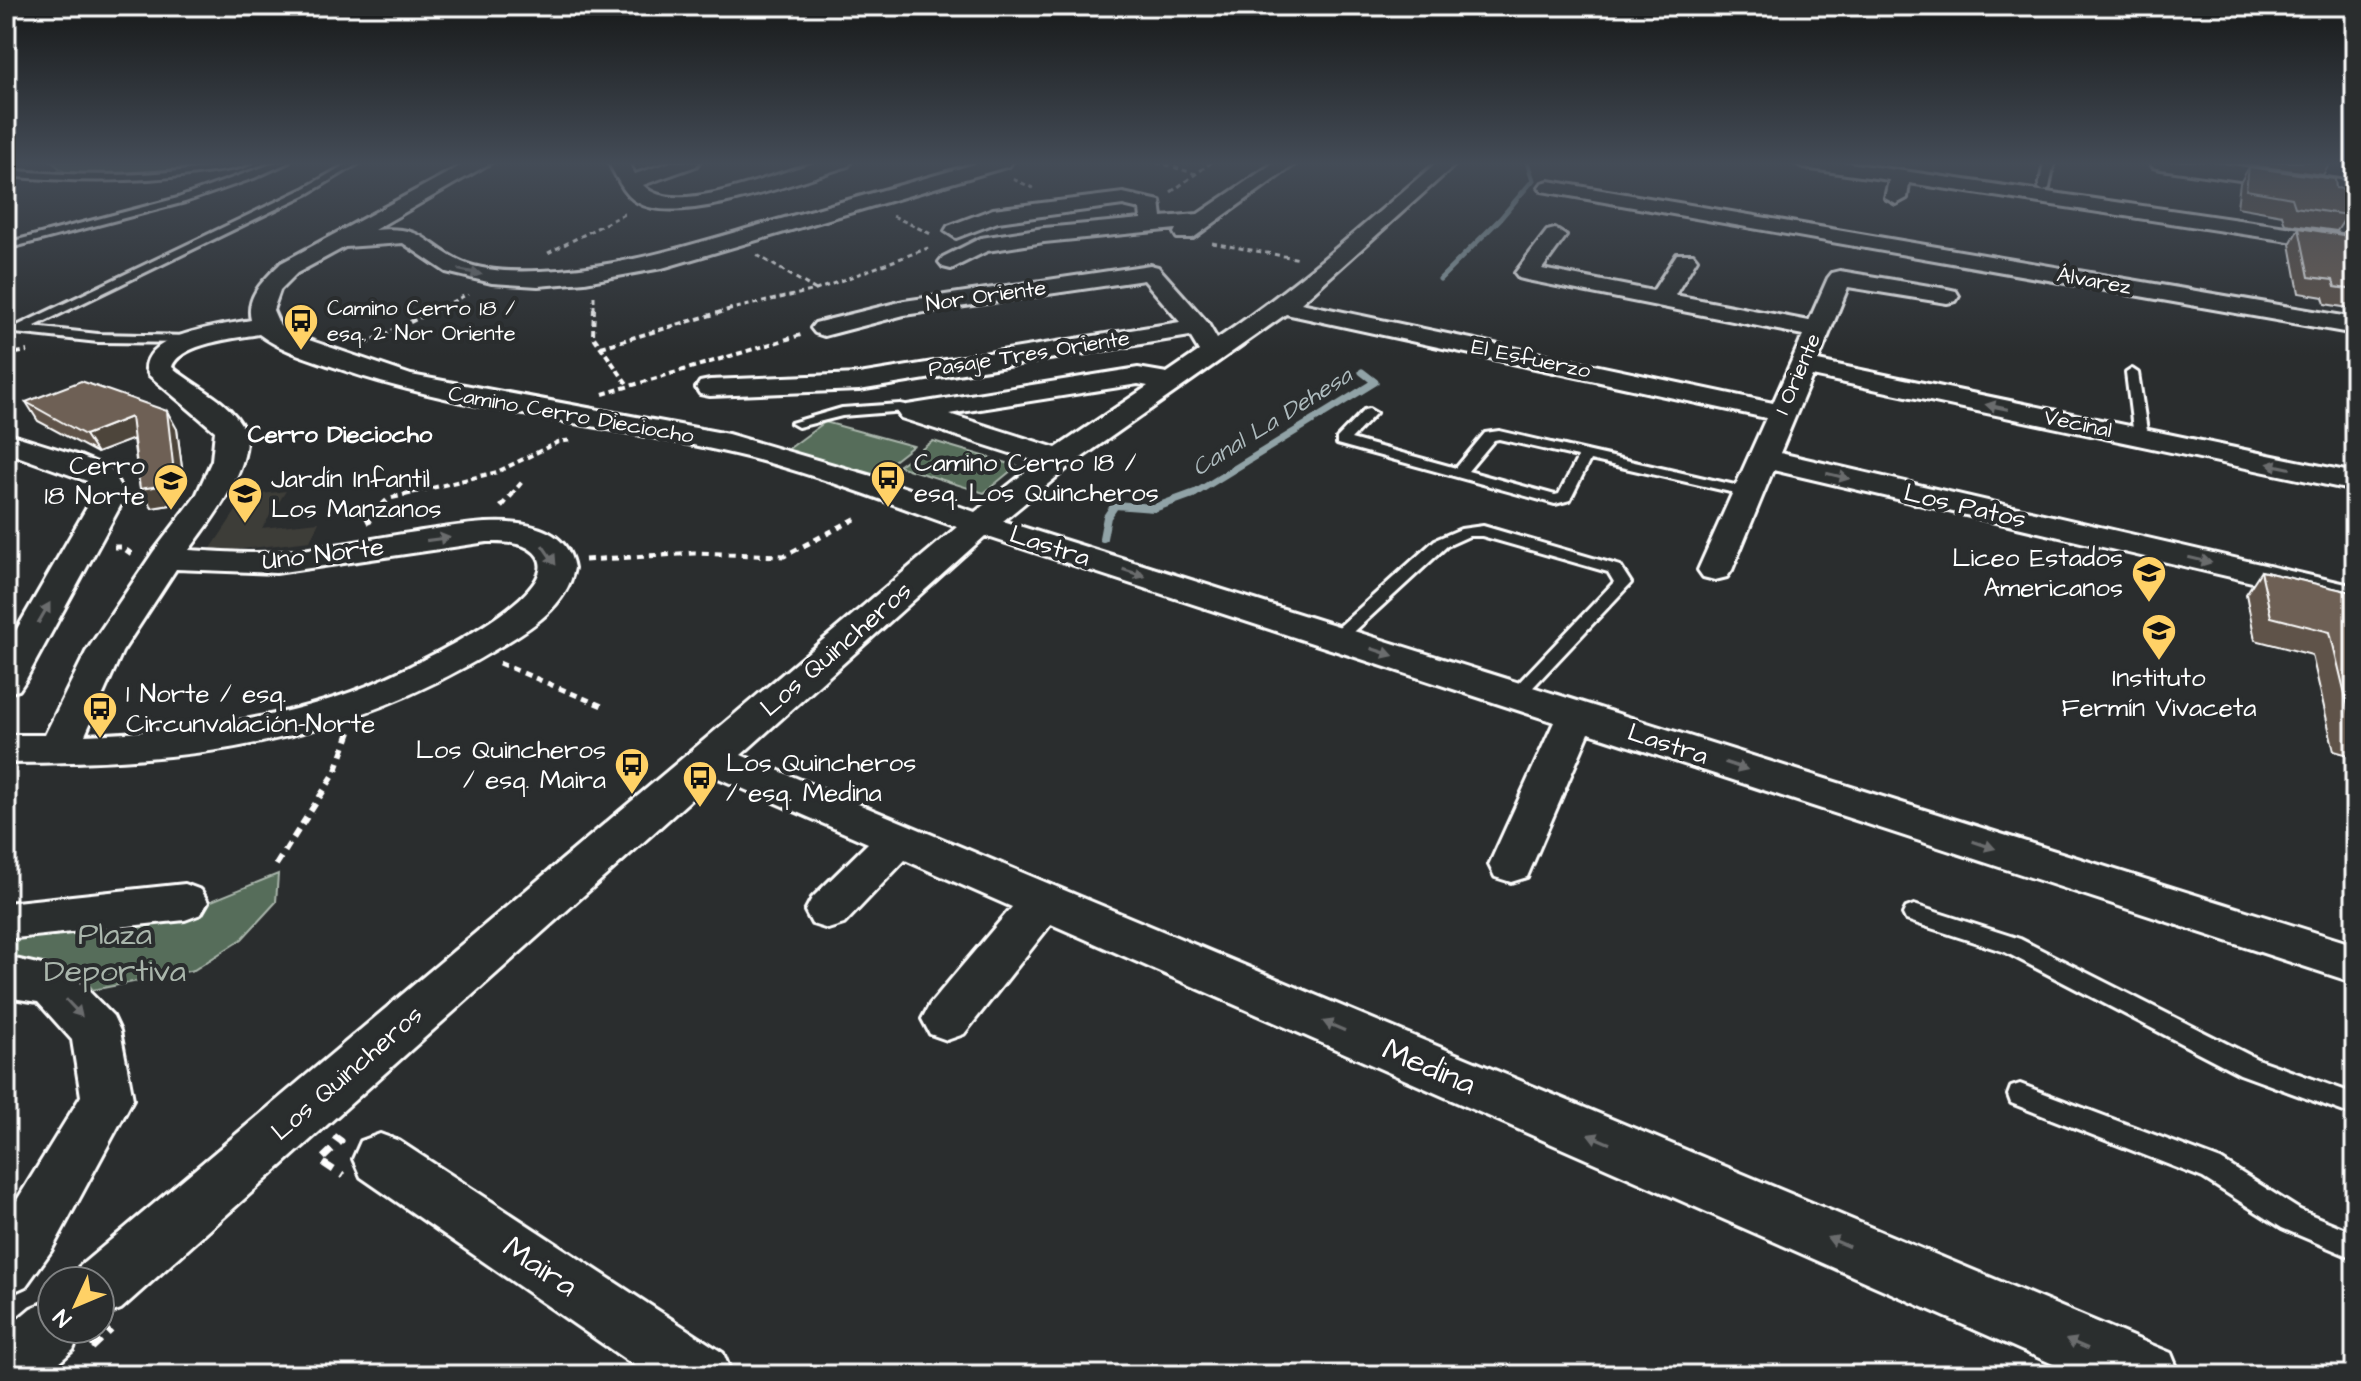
<svg xmlns="http://www.w3.org/2000/svg" width="2361" height="1381" viewBox="0 0 2361 1381" font-family="'Architects Daughter',sans-serif">
  <rect width="100%" height="100%" fill="#2a2d2e"/>
  <filter id="ink" filterUnits="userSpaceOnUse"><feTurbulence type="fractalNoise" baseFrequency=".0125" numOctaves="2"/><feDisplacementMap in="SourceGraphic" scale="16" xChannelSelector="R" yChannelSelector="G"/><feConvolveMatrix kernelMatrix="1 2 1 2 8 2 1 2 1" color-interpolation-filters="sRGB"/></filter>
  <g filter="url(#ink)">
    <path fill="#3e3d39" d="M 286,491 L 262,528 L 319,522 L 310,541 L 208,553 L 246,496 Z"/>
    <path fill="#566d5a" stroke="#aab6ac" stroke-width="2" d="M 52,162 L 239,162 L 217,171 L 73,179 Z
      M 825,422 L 913,446 L 872,478 L 783,453 Z
      M 933,441 L 1017,466 L 984,493 L 898,466 Z
      M 278,874 L 276,902 L 242,939 L 194,970 L 93,990 L 76,970 L 6,965 L 6,932 L 187,911 Z"/>
    <g fill="none" stroke-linecap="round" stroke-linejoin="round">
      <path stroke="#91a3a7" stroke-width="5" d="M 1440,279 L 1500,219 L 1533,180 L 1527,162"/>
      <path stroke="#91a3a7" stroke-width="7" d="M 1192,495 L 1375,382 L 1362,372"/>
      <path stroke="#91a3a7" stroke-width="8" d="M 1103,538 L 1107,517 L 1115,505 L 1154,508 L 1195,493"/>
      <defs>
        <path id="service" d="M 236,162 L 252,162 C 239,169 219,171 204,173 C 138,183 72,182 6,176 L 6,170 C 83,177 160,178 236,162 Z
          M 277,162 L 289,162 L 254,178 L 185,202 L 6,249 L 6,243 L 178,198 Z
          M 350,162 L 361,162 L 309,193 L 33,327 L 98,334 L 191,336 L 195,337 L 195,343 L 98,342 L 6,332 L 6,324 L 17,326 L 303,189 Z
          M 2044,162 L 2054,162 L 2049,188 L 2044,191 L 2039,188 Z
          M 2132,369 L 2138,373 L 2148,437 L 2141,441 L 2134,437 L 2126,373 Z
          M 900,404 L 905,405 L 905,411 L 842,416 L 798,427 L 791,423 L 842,408 Z
          M 1369,409 L 1376,413 L 1351,439 L 1456,468 L 1485,433 L 1499,431 L 1748,488 L 1755,492 L 1748,496 L 1590,460 L 1570,500 L 1555,504 L 1337,444 L 1337,438 L 1364,410 ZM 1499,439 L 1578,457 L 1559,494 L 1555,495 L 1468,471 L 1494,440 Z
          M 1483,526 L 1620,566 L 1631,583 L 1522,699 L 1510,699 L 1507,695 L 1614,582 L 1608,572 L 1482,536 L 1469,536 L 1447,546 L 1343,642 L 1331,642 L 1328,638 L 1331,634 L 1435,540 L 1461,529 Z
          M 1914,905 L 2020,939 L 2257,1059 L 2355,1094 L 2355,1116 L 2240,1074 L 2005,952 L 1906,920 L 1903,914 L 1906,908 Z
          M 2020,1084 L 2221,1160 L 2300,1210 L 2355,1233 L 2355,1259 L 2282,1228 L 2203,1178 L 2011,1103 L 2008,1095 L 2011,1087 Z"/>
        <path id="minor" d="M 468,162 L 492,162 L 374,230 C 427,225 424,245 462,262 C 485,272 516,272 540,271 C 616,269 687,246 760,225 C 834,204 908,183 982,162 L 1012,162 L 1009,166 L 662,268 L 585,282 L 538,286 L 492,283 L 446,272 L 403,243 L 345,247 L 297,273 L 280,290 L 273,310 L 280,326 L 306,339 L 411,375 L 728,434 L 875,477 L 975,512 L 1038,462 L 901,418 L 897,412 L 901,406 L 1138,368 L 1167,373 L 1199,351 L 1190,336 L 859,390 L 710,396 L 700,394 L 696,388 L 700,382 L 710,380 L 859,374 L 1180,322 L 1144,280 L 904,315 L 824,336 L 815,333 L 811,328 L 815,323 L 904,301 L 1150,265 L 1158,267 L 1207,322 L 1217,339 C 1296,286 1365,224 1437,162 L 1458,162 L 1301,303 L 1773,403 L 1803,335 L 1527,280 L 1519,278 L 1515,273 L 1547,231 L 1555,229 L 1566,236 L 1542,269 L 1653,291 L 1677,254 L 1693,254 L 1697,259 L 1675,295 L 1809,321 L 1828,278 L 1832,273 L 1840,271 L 1947,289 L 1956,291 L 1959,296 L 1956,301 L 1947,303 L 1848,287 L 1818,361 L 2355,473 L 2355,491 L 1812,376 L 1780,453 L 2355,586 L 2355,606 L 1773,470 L 1732,570 L 1727,577 L 1715,580 L 1703,577 L 1698,570 L 1766,418 L 1286,314 L 1071,465 L 1003,521 L 2355,945 L 2355,983 L 1589,733 L 1527,877 L 1511,882 L 1495,877 L 1489,865 L 1554,722 L 985,536 L 741,755 L 2171,1353 L 2180,1375 L 2078,1375 L 1051,924 L 964,1034 L 947,1040 L 930,1034 L 922,1019 L 930,1004 L 1012,907 L 905,860 L 844,924 L 828,929 L 812,924 L 805,911 L 812,898 L 868,843 L 716,777 L 121,1309 L 100,1317 L 100,1281 L 74,1281 L 79,1267 L 957,527 C 880,500 801,468 721,451 C 592,422 461,411 337,368 C 311,359 281,351 259,334 C 237,338 180,343 172,367 C 193,386 231,401 243,428 C 258,461 208,525 189,550 C 224,552 259,555 294,551 C 335,546 375,538 416,532 C 459,526 563,502 574,568 C 567,607 528,630 496,649 C 337,746 189,763 6,763 L 6,735 L 45,735 L 86,652 L 154,551 L 196,496 L 212,460 L 215,431 L 149,375 L 146,369 C 146,333 224,325 251,320 C 245,296 265,279 281,263 ZM 1138,384 L 1148,386 L 1056,448 L 949,414 ZM 487,542 C 503,542 528,541 538,557 C 563,598 396,674 367,686 C 277,722 181,731 85,735 L 122,652 L 176,569 L 276,573 Z
          M 608,162 L 628,162 L 635,174 L 671,162 L 699,162 L 696,166 L 643,185 C 675,220 779,170 820,162 C 830,160 842,161 851,162 L 848,166 C 803,180 677,228 637,202 C 623,194 616,175 608,162 Z
          M 1275,162 L 1298,162 L 1193,238 L 1177,238 L 1174,233 L 1176,229 L 1044,242 L 987,251 L 951,269 L 943,267 L 939,262 L 943,257 L 981,238 L 1044,228 L 1141,219 L 1140,209 L 1123,205 L 998,222 L 956,238 L 945,231 L 948,226 L 993,209 L 1123,193 L 1160,201 L 1162,217 L 1198,214 Z
          M 1794,162 L 1842,162 L 2355,237 L 2355,251 L 1909,183 L 1907,198 L 1896,204 L 1885,198 L 1889,180 L 1804,168 Z
          M 1549,181 L 2355,318 L 2355,334 L 1542,191 L 1539,187 L 1542,183 Z
          M 6,433 L 80,456 L 111,469 L 125,497 L 25,681 L 19,690 L 6,693 L 6,648 L 93,497 L 87,481 L 6,452 Z
          M 185,884 L 201,890 L 208,902 L 201,914 L 185,920 L 6,939 L 6,903 Z
          M 6,957 L 69,971 L 113,1016 L 120,1031 L 133,1099 L 51,1251 L 26,1286 L 6,1295 L 6,1218 L 81,1096 L 72,1040 L 38,1002 L 6,997 Z
          M 380,1134 L 399,1141 L 723,1353 L 732,1375 L 648,1375 L 361,1177 L 353,1159 L 361,1141 Z
          M 52,1299 L 52,1329 L 82,1329 L 73,1350 L 45,1375 L 6,1375 L 6,1329 L 31,1308 Z"/>
        <path id="tertiary" d="M 2149,162 L 2208,162 L 2355,182 L 2355,196 L 2161,169 L 2153,167 Z"/>
      </defs>
      <use href="#service" stroke="#fff" stroke-width="6"/>
      <use href="#minor" stroke="#fff" stroke-width="6"/>
      <use href="#tertiary" stroke="#fff" stroke-width="6"/>
      <path stroke="#fff" stroke-width="3" stroke-dasharray="5 4" stroke-linecap="butt" d="M 1157,162 L 1196,174
        M 1013,179 L 1033,188
        M 1171,192 L 1212,162
        M 893,216 L 931,234
        M 1212,243 L 1300,259
        M 548,253 L 628,212
        M 757,255 L 816,290
        M 435,310 L 468,294
        M 594,310 L 594,293
        M 727,310 L 816,290 L 928,248"/>
      <path stroke="#fff" stroke-width="4" stroke-dasharray="6 4" stroke-linecap="butt" d="M 594,308 L 593,336 L 628,385
        M 365,344 L 439,308
        M 601,347 L 735,308
        M 6,355 L 27,351
        M 603,394 L 801,335
        M 403,495 L 497,472 L 558,442 L 573,440
        M 511,495 L 522,482"/>
      <path stroke="#fff" stroke-width="5" stroke-dasharray="7 6" stroke-linecap="butt" d="M 501,507 L 513,493
        M 370,524 L 367,518 L 390,498 L 411,493
        M 114,547 L 122,547 L 133,555
        M 585,560 L 694,553 L 784,556 L 855,519
        M 499,663 L 607,708"/>
      <path stroke="#fff" stroke-width="6" stroke-dasharray="9 7" stroke-linecap="butt" d="M 276,865 L 335,773 L 350,732"/>
      <path stroke="#fff" stroke-width="7" stroke-dasharray="12 9" stroke-linecap="butt" d="M 334,1136 L 341,1141 L 320,1161 L 343,1176
        M 92,1348 L 111,1330"/>
      <use href="#service" fill="#2a2d2e" fill-rule="evenodd"/>
      <use href="#minor" fill="#2a2d2e" fill-rule="evenodd"/>
      <use href="#tertiary" fill="#2a2d2e" fill-rule="evenodd"/>
    </g>
    <path fill="#5f5348" stroke="#fff" stroke-width="2" d="M 2242,162 L 2331,162 L 2323,175 L 2242,164 Z
      M 2249,167 L 2336,188 L 2347,215 L 2337,231 L 2285,224 L 2282,215 L 2237,207 L 2240,183 Z
      M 2299,228 L 2355,237 L 2355,309 L 2325,304 L 2323,297 L 2299,293 L 2290,244 Z
      M 26,402 L 177,429 L 184,483 L 170,505 L 152,508 L 140,489 L 133,439 L 97,453 L 38,421 Z
      M 2261,571 L 2355,593 L 2355,757 L 2334,751 L 2312,655 L 2255,640 L 2246,594 Z"/>
    <path fill="#4d443b" stroke="#fff" stroke-width="2" d="M 167,411 L 177,429 L 184,483 L 170,505 L 152,508 L 140,489 Z
      M 131,417 L 142,436 L 97,453 L 85,435 Z"/>
    <path fill="#6e6154" stroke="#fff" stroke-width="2" d="M 2249,167 L 2335,179 L 2336,188 L 2346,189 L 2347,215 L 2295,207 L 2292,198 L 2246,190 Z
      M 2299,228 L 2355,237 L 2355,290 L 2335,287 L 2333,280 L 2309,277 Z
      M 81,381 L 167,411 L 173,464 L 159,486 L 140,489 L 131,417 L 85,435 L 26,402 Z
      M 2261,571 L 2355,593 L 2355,728 L 2353,727 L 2330,632 L 2271,617 Z"/>
    <defs><path id="oneway-solid" d="M-6-.8H1V-3.2L6.5 0L1 3.2V.8H-6Z" transform="scale(2)"/></defs>
    <g fill="#6a6c6d">
      <use href="#oneway-solid" transform="translate(470 272) rotate(12)"/>
      <use href="#oneway-solid" transform="translate(1997 407) rotate(-168)"/>
      <use href="#oneway-solid" transform="translate(2279 466) rotate(-168)"/>
      <use href="#oneway-solid" transform="translate(1838 476) rotate(13)"/>
      <use href="#oneway-solid" transform="translate(438 539) rotate(-8)"/>
      <use href="#oneway-solid" transform="translate(549 555) rotate(55)"/>
      <use href="#oneway-solid" transform="translate(2200 560) rotate(13)"/>
      <use href="#oneway-solid" transform="translate(1134 573) rotate(18)"/>
      <use href="#oneway-solid" transform="translate(44 613) rotate(-60)"/>
      <use href="#oneway-solid" transform="translate(1382 652) rotate(18)"/>
      <use href="#oneway-solid" transform="translate(1736 766) rotate(18)"/>
      <use href="#oneway-solid" transform="translate(1984 845) rotate(18)"/>
      <use href="#oneway-solid" transform="translate(74 1008) rotate(47)"/>
      <use href="#oneway-solid" transform="translate(1334 1026) rotate(-157)"/>
      <use href="#oneway-solid" transform="translate(1599 1139) rotate(-157)"/>
      <use href="#oneway-solid" transform="translate(1838 1242) rotate(-157)"/>
      <use href="#oneway-solid" transform="translate(2077 1344) rotate(-157)"/>
    </g>
  </g>
  <linearGradient id="sky" x2="0" y2="1"><stop stop-color="#171919"/><stop offset="0.46" stop-color="#444c57"/><stop offset="1" stop-color="#444c57" stop-opacity="0"/></linearGradient>
  <rect width="2361" height="355" fill="url(#sky)"/>
  <defs>
    <symbol id="bus-pin" viewBox="-11 -11 22 30"><path d="M0 17L-7.5 6A9.5 9.5 0 1 1 7.5 6Z" fill="#ffd166" stroke="#2a2d2e"/><path d="M-5-6H5V4H4V6H2V4H-2V6H-4V4H-5ZM-3.5-4V0h7V-4ZM-3.5 1.2v1.5H-2V1.2ZM2 1.2v1.5H3.5V1.2Z" fill="#111"/></symbol>
    <symbol id="school-pin" viewBox="-11 -11 22 30"><path d="M0 17L-7.5 6A9.5 9.5 0 1 1 7.5 6Z" fill="#ffd166" stroke="#2a2d2e"/><path d="M0-5L7-2L0 1L-7-2ZM-4 1L0 2.5L4 1V4Q0 6-4 4Z" fill="#111"/></symbol>
  </defs>
  <g fill-rule="evenodd">
    <use href="#bus-pin" x="281" y="301" width="40" height="54"/>
    <use href="#bus-pin" x="868" y="458" width="40" height="54"/>
    <use href="#school-pin" x="151" y="461" width="40" height="54"/>
    <use href="#school-pin" x="225" y="474" width="40" height="54"/>
    <use href="#school-pin" x="2129" y="553" width="40" height="54"/>
    <use href="#school-pin" x="2139" y="611" width="40" height="54"/>
    <use href="#bus-pin" x="80" y="689" width="40" height="54"/>
    <use href="#bus-pin" x="612" y="745" width="40" height="54"/>
    <use href="#bus-pin" x="680" y="758" width="40" height="54"/>
  </g>
  <g text-anchor="middle" dominant-baseline="central" stroke-width="8" stroke-linejoin="round" paint-order="stroke">
    <g font-size="22" fill="#fff" stroke="#2a2d2e">
      <text transform="translate(2094 281) rotate(10)">Álvarez</text>
      <text transform="translate(986 296) rotate(-8)">Nor Oriente</text>
      <text transform="translate(1029 354) rotate(-9)">Pasaje Tres Oriente</text>
      <text transform="translate(1531 359) rotate(12)">El Esfuerzo</text>
      <text transform="translate(1798 374) rotate(-67)">1 Oriente</text>
      <text transform="translate(571 415) rotate(10)">Camino Cerro Dieciocho</text>
      <text transform="translate(2078 424) rotate(12)">Vecinal</text>
    </g>
    <g font-size="22" fill="#fff" stroke="#2a2d2e" text-anchor="start">
      <text x="327" y="308">Camino Cerro 18 /<tspan x="327" dy="25">esq. 2 Nor Oriente</tspan></text>
    </g>
    <g font-size="24" font-style="italic" fill="#adbabd" stroke="#2a2d2e">
      <text transform="translate(1272 422) rotate(-32)">Canal La Dehesa</text>
    </g>
    <g font-size="24" font-weight="bold" fill="#fff" stroke="#2a2d2e">
      <text x="340" y="435">Cerro Dieciocho</text>
    </g>
    <g font-size="26" fill="#fff" stroke="#2a2d2e" text-anchor="start">
      <text x="914" y="463">Camino Cerro 18 /<tspan x="914" dy="30">esq. Los Quincheros</tspan></text>
      <text x="145" y="466" text-anchor="end">Cerro<tspan x="145" dy="30">18 Norte</tspan></text>
      <text x="271" y="479">Jardín Infantil<tspan x="271" dy="30">Los Manzanos</tspan></text>
      <text x="2123" y="558" text-anchor="end">Liceo Estados<tspan x="2123" dy="30">Americanos</tspan></text>
      <text x="2159" y="678" text-anchor="middle">Instituto<tspan x="2159" dy="30">Fermín Vivaceta</tspan></text>
      <text x="126" y="694">1 Norte / esq.<tspan x="126" dy="30">Circunvalación-Norte</tspan></text>
      <text x="606" y="750" text-anchor="end">Los Quincheros<tspan x="606" dy="30">/ esq. Maira</tspan></text>
      <text x="726" y="763">Los Quincheros<tspan x="726" dy="30">/ esq. Medina</tspan></text>
    </g>
    <g font-size="26" fill="#fff" stroke="#2a2d2e">
      <text transform="translate(1965 506) rotate(13)">Los Patos</text>
      <text transform="translate(1050 546) rotate(18)">Lastra</text>
      <text transform="translate(323 554) rotate(-7)">Uno Norte</text>
      <text transform="translate(836 649) rotate(-41)">Los Quincheros</text>
      <text transform="translate(1668 744) rotate(18)">Lastra</text>
      <text transform="translate(347 1073) rotate(-41)">Los Quincheros</text>
    </g>
    <g font-size="32" fill="#aab6ac" stroke="#2a2d2e">
      <text x="115" y="934">Plaza<tspan x="115" dy="37">Deportiva</tspan></text>
    </g>
    <g font-size="32" fill="#fff" stroke="#2a2d2e">
      <text transform="translate(1429 1067) rotate(23)">Medina</text>
      <text transform="translate(540 1267) rotate(34)">Maira</text>
    </g>
  </g>
  <rect width="2361" height="1381" fill="none" stroke="#2a2d2e" stroke-width="32"/>
  <rect x="16" y="16" width="2329" height="1349" fill="none" stroke="#fff" stroke-width="3" filter="url(#ink)"/>
  <g transform="translate(76 1305) rotate(226)"><circle r="38" fill="#2a2d2e" stroke="#7f8182" stroke-width="2"/>
  <path d="M0-6L14 30L0 20L-14 30Z" fill="#ffd166"/>
  <text y="-12" font-size="22" font-weight="bold" text-anchor="middle" fill="#ffffff">N</text>
  </g>
</svg>
